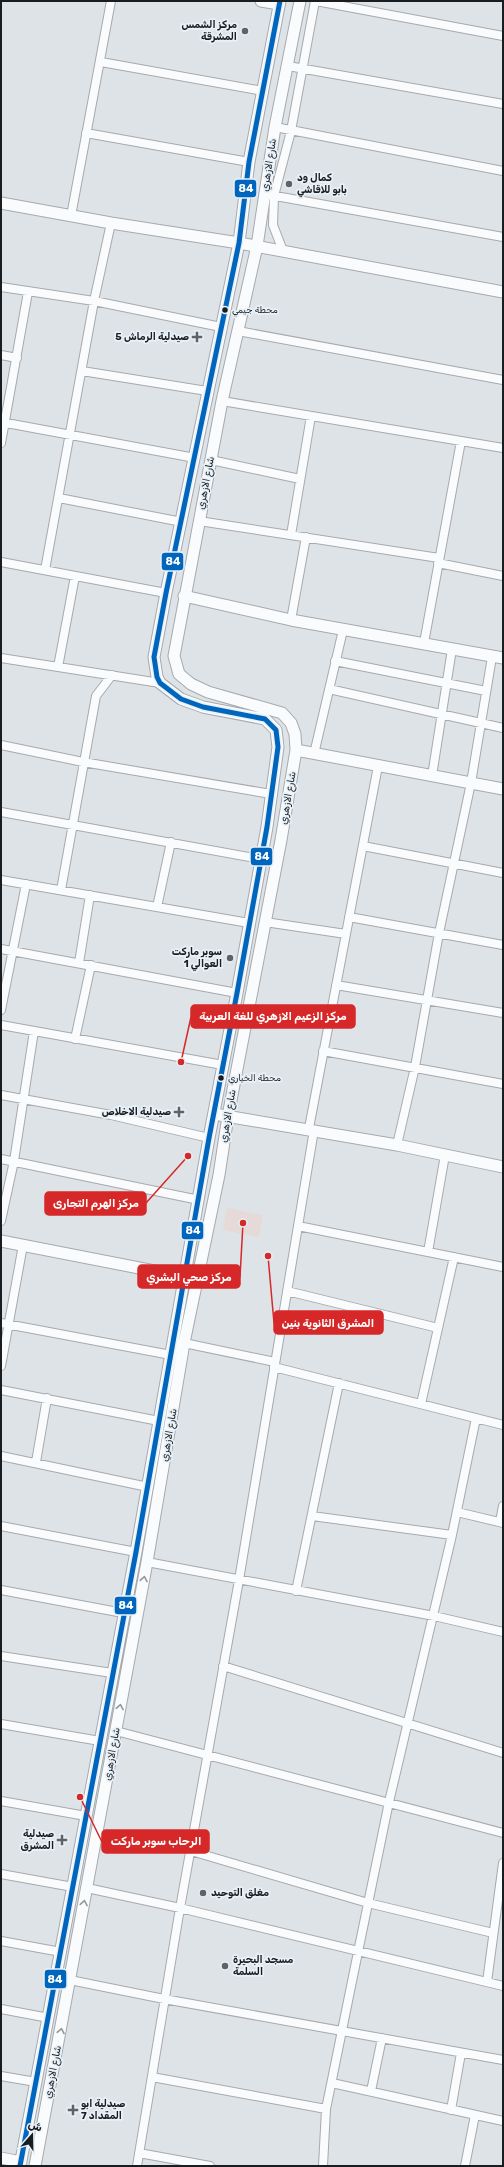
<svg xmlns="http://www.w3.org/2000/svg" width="504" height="2167" viewBox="0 0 504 2167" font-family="Rubik,Cairo,sans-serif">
  <rect width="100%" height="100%" fill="#dee3e8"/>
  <path fill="#e5dad7" d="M 227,1208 L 263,1215 L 259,1237 L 223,1230 Z"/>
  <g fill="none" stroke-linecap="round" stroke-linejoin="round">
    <defs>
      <path id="street" d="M 316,1 L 503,36
        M 101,62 L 263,91
        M 288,66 L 503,104
        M 275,127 L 503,171
        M 86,133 L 249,162
        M 270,195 L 503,237
        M 71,216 L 111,1
        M 283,251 L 273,225 L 274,196 L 291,131 L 315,1
        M 1,287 L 94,301 L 221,327
        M 238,331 L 503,380
        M 1,355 L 17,358
        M 82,371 L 207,391
        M 222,401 L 503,448
        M 1,422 L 195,458
        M 1,443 L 28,292
        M 211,460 L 300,479
        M 59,498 L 182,522
        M 199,521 L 439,558
        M 291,535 L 311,416
        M 1,562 L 166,593
        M 438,563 L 503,576
        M 45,570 L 94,301 L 111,223
        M 291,620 L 306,537
        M 424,643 L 461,441
        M 1,658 L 160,683
        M 335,661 L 486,691
        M 58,667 L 75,576
        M 329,689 L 503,728
        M 1,745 L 83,762 L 271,794
        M 314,754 L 343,630
        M 432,776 L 452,649
        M 1,812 L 260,859
        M 363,846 L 503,873
        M 1,880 L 249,923
        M 61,890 L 96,696 L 112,675
        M 157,907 L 171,842
        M 349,917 L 503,945
        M 265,922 L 346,934
        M 1,949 L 237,993
        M 79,963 L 90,895
        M 336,985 L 503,1013
        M 1,1010 L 26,884
        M 1,1025 L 223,1065
        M 75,1039 L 91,965
        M 323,1051 L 503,1084
        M 1,1095 L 111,1115 L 209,1138
        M 309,1128 L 378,766
        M 397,1145 L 415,1067 L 439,933 L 471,783 L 492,657
        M 1,1159 L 199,1200
        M 1,1221 L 14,1161 L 34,1031
        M 298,1226 L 503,1267
        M 428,1252 L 445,1155
        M 287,1291 L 438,1328
        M 1,1323 L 171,1355
        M 184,1343 L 275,1362
        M 1,1366 L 23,1245
        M 274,1367 L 503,1425
        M 1,1390 L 159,1421
        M 421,1404 L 454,1257
        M 1,1456 L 148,1487
        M 36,1462 L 47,1398
        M 457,1512 L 503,1523
        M 312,1516 L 452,1535
        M 500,1522 L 503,1506
        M 1,1526 L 136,1552
        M 147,1562 L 434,1616 L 503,1632
        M 1,1590 L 123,1613
        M 296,1591 L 339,1383
        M 1,1656 L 112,1673
        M 223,1666 L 503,1753
        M 1,1724 L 100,1741
        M 116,1731 L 503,1833
        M 1,1801 L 86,1816
        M 191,1851 L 368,1903 L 493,1933
        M 1,1874 L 73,1887
        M 87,1888 L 180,1908 L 503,1986
        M 1,1941 L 61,1952
        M 55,1977 L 164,1999 L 503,2060
        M 487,1982 L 503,1863
        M 1,2009 L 49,2018
        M 1,2076 L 36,2082
        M 152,2077 L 326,2109
        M 332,2083 L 503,2121
        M 371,2091 L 382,2038
        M 451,2110 L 461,2053
        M 139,2153 L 210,2166
        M 137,2166 L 180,1908 L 239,1580 L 314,1130
        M 323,2166 L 326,2109 L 358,1952 L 389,1802 L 452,1535 L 476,1418
        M 465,2166 L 475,2115"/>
      <path id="secondary" d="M 261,1 L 279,4
        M 1,203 L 111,223 L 239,243 L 503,292
        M 184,596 L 291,620 L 503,658
        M 296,750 L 503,789
        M 220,1115 L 397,1145 L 503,1167
        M 1,1241 L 185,1277
        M 1,2158 L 21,2162
        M 20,2166 L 136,1552 L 209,1138 L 237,993 L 267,827 L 278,747 L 276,730 L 265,719 L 203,707 L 181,699 L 160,683 L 157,677 L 154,657 L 166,593 L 239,243 L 249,162 L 280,1
        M 35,2166 L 147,1562 L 184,1343 L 219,1175 L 228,1116 L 281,840 L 296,750 L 295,734 L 291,723 L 282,713 L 208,692 L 191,684 L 179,674 L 174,656 L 222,401 L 257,246 L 275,127 L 300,1"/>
    </defs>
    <use href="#street" stroke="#a6aaae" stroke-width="10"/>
    <use href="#secondary" stroke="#a6aaae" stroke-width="13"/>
    <use href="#street" stroke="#fafbfc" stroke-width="8"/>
    <use href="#secondary" stroke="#fafbfc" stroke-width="11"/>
    <defs>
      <path id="bus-1" d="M 20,2166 L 136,1552 L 209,1138 L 237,993 L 267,827 L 278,747 L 276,730 L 265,719 L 203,707 L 181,699 L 160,683 L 157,677 L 154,657 L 166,593 L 239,243 L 249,162 L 280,1"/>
    </defs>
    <use href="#bus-1" stroke="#e8f1f8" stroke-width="8"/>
    <use href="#bus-1" stroke="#0065bd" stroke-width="5"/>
  </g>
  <defs><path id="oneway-chevron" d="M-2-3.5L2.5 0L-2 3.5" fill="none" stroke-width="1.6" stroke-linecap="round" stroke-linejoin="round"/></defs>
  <g stroke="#959799">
    <use href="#oneway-chevron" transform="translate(144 1579) rotate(-80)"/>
    <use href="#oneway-chevron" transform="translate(120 1707) rotate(-80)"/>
    <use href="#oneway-chevron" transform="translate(84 1903) rotate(-80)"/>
    <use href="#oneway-chevron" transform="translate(61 2031) rotate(-79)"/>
  </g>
  <g fill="#5f6266" stroke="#e8f1f8" stroke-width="1.5">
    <circle cx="245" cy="31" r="4"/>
    <circle cx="289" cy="184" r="4"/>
    <path d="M195 331h4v4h4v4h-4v4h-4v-4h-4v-4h4z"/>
    <circle cx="230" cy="958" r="4"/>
    <path d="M177 1106h4v4h4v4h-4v4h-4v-4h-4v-4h4z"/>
    <path d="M60 1834h4v4h4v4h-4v4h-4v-4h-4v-4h4z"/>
    <circle cx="203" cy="1893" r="4"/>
    <circle cx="225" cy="1966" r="4"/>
    <path d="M71 2104h4v4h4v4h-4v4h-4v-4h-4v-4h4z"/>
  </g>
  <g fill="#1a1d20" stroke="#e8f1f8" stroke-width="1.5">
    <circle cx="225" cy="310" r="3.5"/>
    <circle cx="221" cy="1078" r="3.5"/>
  </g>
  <g text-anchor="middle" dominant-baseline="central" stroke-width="3.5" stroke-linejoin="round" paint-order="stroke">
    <g font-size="9" fill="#1a1d20" stroke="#e8f1f8" text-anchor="start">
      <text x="232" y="310">محطة جيمي</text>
      <text x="228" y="1078">محطة الخياري</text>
    </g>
    <g font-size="10" font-weight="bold" fill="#1a1d20" stroke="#e8f1f8" text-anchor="end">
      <text x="237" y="25">مركز الشمس<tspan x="237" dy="12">المشرقة</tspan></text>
      <text x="297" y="178" text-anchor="start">كمال ود<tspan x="297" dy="12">بابو للاقاشي</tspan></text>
      <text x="189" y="337">صيدلية الرماش 5</text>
      <text x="222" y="952">سوبر ماركت<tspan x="222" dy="12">العوالي 1</tspan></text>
      <text x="171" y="1112">صيدلية الاخلاص</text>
      <text x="54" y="1834">صيدلية<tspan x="54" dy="12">المشرق</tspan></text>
      <text x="211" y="1893" text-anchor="start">مغلق التوحيد</text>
      <text x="233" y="1960" text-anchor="start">مسجد البحيرة<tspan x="233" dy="12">السلمة</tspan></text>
      <text x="81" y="2104" text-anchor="start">صيدلية ابو<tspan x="81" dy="12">المقداد 7</tspan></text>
    </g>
    <g font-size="10" fill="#1a1d20" stroke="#e8f1f8">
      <text transform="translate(269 165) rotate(-81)">شارع الازهري</text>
      <text transform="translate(206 483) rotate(-79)">شارع الازهري</text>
      <text transform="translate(288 798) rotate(-80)">شارع الازهري</text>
      <text transform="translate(228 1116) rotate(-80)">شارع الازهري</text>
      <text transform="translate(169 1435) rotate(-80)">شارع الازهري</text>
      <text transform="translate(112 1754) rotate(-80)">شارع الازهري</text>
      <text transform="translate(53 2072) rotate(-79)">شارع الازهري</text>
    </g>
  </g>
  <path fill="none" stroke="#d62828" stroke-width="1.5" d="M181 1062L191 1017M188 1156L146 1203M243 1223L240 1277M268 1256L274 1323M80 1797L102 1842"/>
  <g fill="#d62828" stroke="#e8f1f8" stroke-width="1.5">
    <circle cx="181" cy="1062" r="4"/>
    <circle cx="188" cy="1156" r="4"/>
    <circle cx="243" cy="1223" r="4"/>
    <circle cx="268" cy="1256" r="4"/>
    <circle cx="80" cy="1797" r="4"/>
  </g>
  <g fill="#d62828" stroke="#d62828" stroke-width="1.5">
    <rect x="191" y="1005" width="164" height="23" rx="4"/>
    <rect x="45" y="1192" width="101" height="23" rx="4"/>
    <rect x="138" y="1265" width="102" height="23" rx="4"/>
    <rect x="274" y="1311" width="109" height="23" rx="4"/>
    <rect x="102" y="1830" width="107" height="23" rx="4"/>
  </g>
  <g font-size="11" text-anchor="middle" font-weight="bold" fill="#fff">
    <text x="273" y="1020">مركز الزعيم الازهري للغة العربية</text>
    <text x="96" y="1207">مركز الهرم التجارى</text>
    <text x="189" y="1281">مركز صحي البشري</text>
    <text x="328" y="1327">المشرق الثانوية بنين</text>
    <text x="156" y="1845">الرحاب سوبر ماركت</text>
  </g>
  <g stroke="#e8f1f8" stroke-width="1.5">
    <rect x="234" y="179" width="23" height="19" rx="4" fill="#0065bd"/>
    <rect x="161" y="552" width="23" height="19" rx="4" fill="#0065bd"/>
    <rect x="250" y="847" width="23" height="19" rx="4" fill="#0065bd"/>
    <rect x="181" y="1221" width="23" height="19" rx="4" fill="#0065bd"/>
    <rect x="114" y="1596" width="23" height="19" rx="4" fill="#0065bd"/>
    <rect x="44" y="1969" width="23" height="20" rx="4" fill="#0065bd"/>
  </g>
  <g font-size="11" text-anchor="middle" font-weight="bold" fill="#fff">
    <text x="246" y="192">84</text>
    <text x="173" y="565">84</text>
    <text x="262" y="860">84</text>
    <text x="193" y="1234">84</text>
    <text x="126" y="1609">84</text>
    <text x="55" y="1983">84</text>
  </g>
  <rect width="504" height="2167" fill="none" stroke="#1a1d20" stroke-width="4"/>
  <g transform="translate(32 2135) rotate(20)" stroke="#e8f1f8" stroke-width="3" paint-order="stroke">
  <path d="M0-3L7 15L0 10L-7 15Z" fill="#1a1d20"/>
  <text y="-6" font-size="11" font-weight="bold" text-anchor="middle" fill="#1a1d20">ش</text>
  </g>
</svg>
